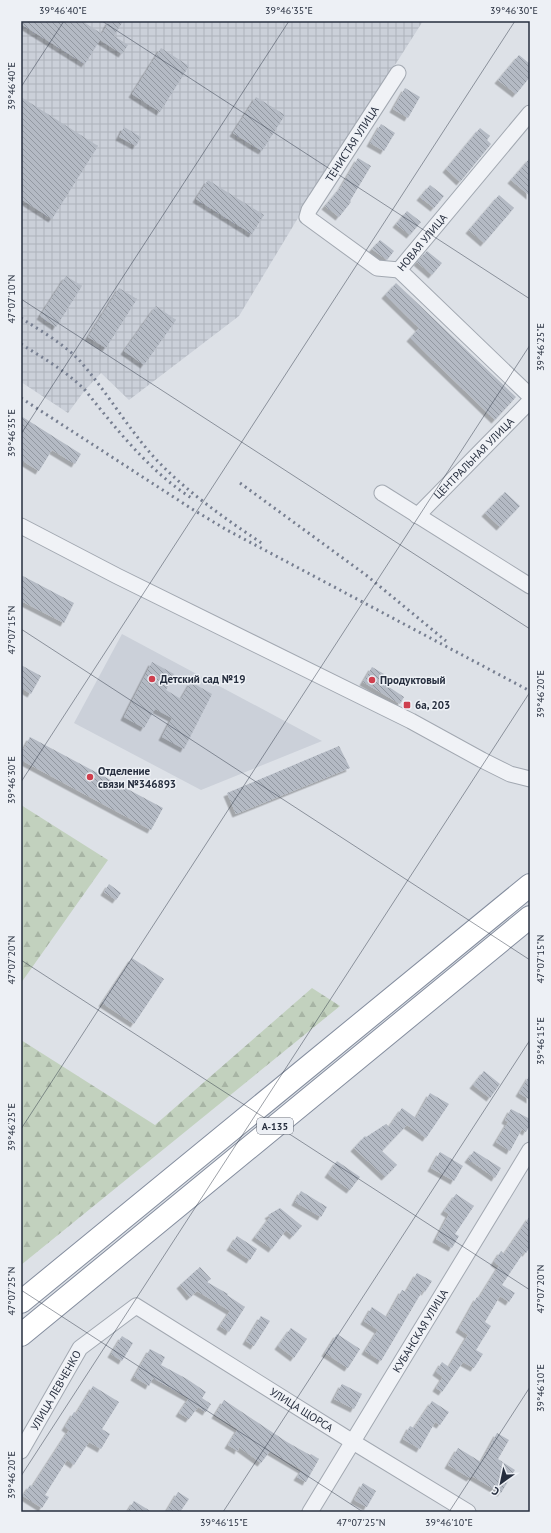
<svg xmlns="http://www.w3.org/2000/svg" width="551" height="1533" viewBox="0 0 551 1533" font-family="'PT Sans',sans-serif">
  <defs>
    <pattern id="industrial-grid" width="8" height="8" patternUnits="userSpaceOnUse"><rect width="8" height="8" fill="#cbd0d9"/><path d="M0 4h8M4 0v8" fill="none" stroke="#aeb3bb"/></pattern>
    <pattern id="forest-firs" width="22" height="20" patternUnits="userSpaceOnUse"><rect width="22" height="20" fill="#c2d1be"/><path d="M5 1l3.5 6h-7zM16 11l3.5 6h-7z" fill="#a7b4a4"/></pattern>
    <pattern id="building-back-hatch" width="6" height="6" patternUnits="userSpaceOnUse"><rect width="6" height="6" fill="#b4bac4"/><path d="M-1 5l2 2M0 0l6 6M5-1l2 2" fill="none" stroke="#9298a1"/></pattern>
    <filter id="shadow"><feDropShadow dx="-3.5" dy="3.5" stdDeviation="0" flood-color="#0004"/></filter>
  </defs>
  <rect width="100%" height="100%" fill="#dde1e7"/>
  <path fill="#cbd0d9" d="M 122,634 L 322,741 L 201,790 L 74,723 Z"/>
  <path fill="url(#industrial-grid)" d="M 21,21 L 423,21 L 304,208 L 239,316 L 129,400 L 101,373 L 85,390 L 68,413 L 21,382 Z"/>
  <path fill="url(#forest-firs)" d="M 21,805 L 108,860 L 21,983 Z
    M 312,988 L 340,1006 L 21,1265 L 21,1040 L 155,1125 Z"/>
  <path fill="url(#building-back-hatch)" filter="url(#shadow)" d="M 21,21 L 82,21 L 102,34 L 109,21 L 123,21 L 114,36 L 128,45 L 122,54 L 100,40 L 85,64 L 21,24 Z
    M 161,48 L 189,66 L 160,112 L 132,94 Z
    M 519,55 L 530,64 L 530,77 L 516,94 L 498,80 Z
    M 405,88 L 420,97 L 408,118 L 393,109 Z
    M 21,97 L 98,146 L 52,219 L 21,199 Z
    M 256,97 L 285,115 L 262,151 L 233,133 Z
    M 381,124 L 395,133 L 384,151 L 370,143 Z
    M 124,127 L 141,137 L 136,146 L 119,137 Z
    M 480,128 L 490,136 L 487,140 L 491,144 L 460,182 L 446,169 Z
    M 358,158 L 371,166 L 350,201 L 351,202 L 339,217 L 325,206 L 341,187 Z
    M 530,158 L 530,196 L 511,180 Z
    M 208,180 L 264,215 L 252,234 L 196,199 Z
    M 430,185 L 444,196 L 434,208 L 420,197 Z
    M 499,195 L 514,208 L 484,243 L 469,230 Z
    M 407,211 L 421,222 L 410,235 L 396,224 Z
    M 380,240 L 394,251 L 387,260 L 372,249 Z
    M 427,251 L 442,263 L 432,275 L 417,262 Z
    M 66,276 L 82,286 L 56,327 L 40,316 Z
    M 396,283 L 516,397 L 495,420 L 410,338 L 419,328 L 385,295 Z
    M 119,288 L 137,299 L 106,348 L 88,337 Z
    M 156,306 L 176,320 L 144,365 L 124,351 Z
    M 21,416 L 81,454 L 75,464 L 52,450 L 39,471 L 21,460 Z
    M 505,492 L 520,506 L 500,527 L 485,513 Z
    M 21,575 L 74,603 L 64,623 L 21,601 Z
    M 152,662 L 174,674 L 166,690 L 181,699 L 191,682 L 212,694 L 184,749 L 162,737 L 172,718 L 155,709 L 144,728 L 124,717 Z
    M 21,665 L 41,676 L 31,694 L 21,688 Z
    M 372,667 L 384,674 L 380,681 L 404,697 L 400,704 L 363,682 Z
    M 30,737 L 163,808 L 151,830 L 21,760 L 21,754 Z
    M 339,746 L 350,768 L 236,814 L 227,793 Z
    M 109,884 L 121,893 L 116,900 L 104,892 Z
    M 132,958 L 164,979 L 134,1024 L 102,1003 Z
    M 484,1071 L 500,1084 L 490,1098 L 473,1085 Z
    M 530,1075 L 530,1100 L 519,1093 Z
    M 430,1093 L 449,1104 L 426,1138 L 407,1125 L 382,1151 L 397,1165 L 385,1177 L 354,1148 L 365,1136 L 366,1137 L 386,1124 L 389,1127 L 402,1108 L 416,1118 Z
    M 511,1109 L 530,1119 L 530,1125 L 526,1132 L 522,1129 L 510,1151 L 496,1142 L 508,1122 L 505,1120 Z
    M 474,1151 L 501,1168 L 495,1178 L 468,1159 Z
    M 440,1152 L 463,1166 L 454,1181 L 431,1168 Z
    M 337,1161 L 360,1177 L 350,1190 L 328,1174 Z
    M 301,1191 L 327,1207 L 321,1217 L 295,1202 Z
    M 456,1194 L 474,1206 L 455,1234 L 459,1236 L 452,1248 L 436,1239 L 449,1214 L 444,1211 Z
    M 280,1208 L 302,1226 L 293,1236 L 286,1230 L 272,1249 L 255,1237 L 270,1217 L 268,1215 Z
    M 530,1216 L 530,1247 L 526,1253 L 524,1252 L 502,1285 L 515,1293 L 509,1302 L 500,1296 L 485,1322 L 491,1326 L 476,1350 L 483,1354 L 474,1368 L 463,1362 L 442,1392 L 436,1388 L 443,1377 L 436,1372 L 442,1362 L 449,1367 L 468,1335 L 459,1329 L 477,1297 L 479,1298 L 499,1266 L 494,1262 L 501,1251 L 504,1254 Z
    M 237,1236 L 257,1249 L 250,1260 L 230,1247 Z
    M 200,1267 L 211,1279 L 207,1282 L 228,1294 L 227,1295 L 245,1307 L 229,1332 L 220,1326 L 230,1311 L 197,1291 L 190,1297 L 180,1285 Z
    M 417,1273 L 432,1281 L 425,1292 L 423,1290 L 381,1361 L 365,1351 L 378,1330 L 364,1321 L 372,1307 L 387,1317 L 402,1290 L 406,1292 Z
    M 261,1316 L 270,1321 L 254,1346 L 246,1341 Z
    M 291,1328 L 307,1339 L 294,1358 L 278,1346 Z
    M 337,1334 L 360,1349 L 348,1368 L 325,1353 Z
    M 122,1336 L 133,1343 L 122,1361 L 111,1354 Z
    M 150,1349 L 165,1357 L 161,1365 L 187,1379 L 206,1392 L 202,1398 L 211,1404 L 206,1412 L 198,1407 L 189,1419 L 179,1413 L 189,1398 L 153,1378 L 149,1386 L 134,1377 Z
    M 342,1384 L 362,1394 L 354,1409 L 334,1399 Z
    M 93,1386 L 119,1402 L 102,1429 L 110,1434 L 101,1449 L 89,1442 L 74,1465 L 67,1460 L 45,1495 L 49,1497 L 42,1508 L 23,1496 L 30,1485 L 32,1487 L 69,1430 L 65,1427 L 74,1412 L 76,1414 Z
    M 224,1400 L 287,1442 L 310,1455 L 311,1454 L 319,1459 L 306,1482 L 297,1477 L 302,1470 L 270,1451 L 261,1463 L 239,1447 L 238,1451 L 228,1445 L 238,1429 L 215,1415 Z
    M 432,1401 L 449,1412 L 440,1425 L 435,1422 L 420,1449 L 403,1439 L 410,1426 L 414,1428 Z
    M 497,1433 L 509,1440 L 498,1459 L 515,1470 L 501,1493 L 472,1476 L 470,1478 L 448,1465 L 458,1448 L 481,1462 Z
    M 363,1483 L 376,1491 L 367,1507 L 354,1500 Z
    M 178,1492 L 189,1499 L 180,1512 L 166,1512 Z
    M 134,1501 L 152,1512 L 127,1512 Z"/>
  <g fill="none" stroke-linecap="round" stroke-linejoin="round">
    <defs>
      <g id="minor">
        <path d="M 398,73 L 309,210 L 307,217 L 377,268 L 399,270"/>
        <path id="s1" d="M 399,270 L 530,113"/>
        <path d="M 399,270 L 530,396"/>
        <path d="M 382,493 L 530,586"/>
        <path id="s2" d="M 417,516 L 530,401"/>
        <path d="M 21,526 L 117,576 L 411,721 L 482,760 L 510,774 L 530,779"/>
        <path id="s3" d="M 21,1451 L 80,1348 L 136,1306 L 353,1442 L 468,1512"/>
        <path id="s4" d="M 310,1512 L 530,1150"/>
      </g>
      <path id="highway" d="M 21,1302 L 530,885
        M 21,1335 L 530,917"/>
    </defs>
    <use href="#minor" stroke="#a2a8b1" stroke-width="17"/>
    <use href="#highway" stroke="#848d9e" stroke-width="24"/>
    <use href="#minor" stroke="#f0f2f6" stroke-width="15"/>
    <use href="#highway" stroke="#fff" stroke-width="22"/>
    <path stroke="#777f91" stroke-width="3" stroke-dasharray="2 4" stroke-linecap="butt" d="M 21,318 C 41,331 64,344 80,361 C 106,391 126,425 152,455 C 184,490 224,518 263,544
      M 21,344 C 43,358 66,371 85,390 C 117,430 150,472 193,499
      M 21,398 L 192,509 L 227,530 L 530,691
      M 240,483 L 366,575 L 446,641"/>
  </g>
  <path fill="none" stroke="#262e3e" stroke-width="1" stroke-opacity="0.45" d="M 102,21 L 530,299M 21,87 L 64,21M 21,299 L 530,629M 21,434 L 289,21M 21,629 L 530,960M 21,782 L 515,21M 21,960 L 530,1290M 21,1129 L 530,345M 21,1290 L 363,1512M 21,1476 L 530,692M 223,1512 L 530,1040M 449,1512 L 530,1387"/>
  <g fill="#cf3f4e" stroke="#edf0f5" stroke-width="1.5">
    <circle cx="152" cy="679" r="4"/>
    <circle cx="372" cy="680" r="4"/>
    <rect x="403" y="701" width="8" height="8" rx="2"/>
    <circle cx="90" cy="777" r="4"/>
  </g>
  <g text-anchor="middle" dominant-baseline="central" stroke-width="3" stroke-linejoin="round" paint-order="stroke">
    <rect fill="#edf0f5" stroke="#626875" stroke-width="1" x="257" y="1118" width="36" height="16" rx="3"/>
    <g font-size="10" font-weight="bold" fill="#262e3e">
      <text x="275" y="1126">А-135</text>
    </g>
    <g font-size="11" fill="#262e3e" stroke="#edf0f5">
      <text transform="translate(352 144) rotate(-57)">ТЕНИСТАЯ УЛИЦА</text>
      <text stroke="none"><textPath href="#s1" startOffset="36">НОВАЯ УЛИЦА</textPath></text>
      <text stroke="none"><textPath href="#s2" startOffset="81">ЦЕНТРАЛЬНАЯ УЛИЦА</textPath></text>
      <text stroke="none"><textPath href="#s4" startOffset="212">КУБАНСКАЯ УЛИЦА</textPath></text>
      <text stroke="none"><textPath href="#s3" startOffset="70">УЛИЦА ЛЕВЧЕНКО</textPath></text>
      <text stroke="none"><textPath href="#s3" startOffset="384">УЛИЦА ЩОРСА</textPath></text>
    </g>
    <g font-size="11" font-weight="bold" fill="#262e3e" stroke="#edf0f5" text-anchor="start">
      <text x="160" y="679">Детский сад №19</text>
      <text x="380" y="680">Продуктовый</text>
      <text x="415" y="705">6a, 203</text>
      <text x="98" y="771">Отделение<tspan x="98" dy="13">связи №346893</tspan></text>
    </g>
  </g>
  <rect width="551" height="1533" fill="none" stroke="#edf0f5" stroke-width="44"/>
  <g transform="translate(501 1483) rotate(213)" stroke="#edf0f5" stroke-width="3" paint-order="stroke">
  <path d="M0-3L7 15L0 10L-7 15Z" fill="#262e3e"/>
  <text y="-6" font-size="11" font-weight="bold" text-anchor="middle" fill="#262e3e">С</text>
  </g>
  <rect x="22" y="22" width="507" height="1489" fill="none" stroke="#262e3e" stroke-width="1.5"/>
  <g font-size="10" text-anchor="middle" fill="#262e3e">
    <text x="63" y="14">39°46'40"E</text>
    <text x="289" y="14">39°46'35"E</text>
    <text x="514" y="14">39°46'30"E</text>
    <text transform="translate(11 86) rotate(-90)" y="4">39°46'40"E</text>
    <text transform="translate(11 299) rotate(-90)" y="4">47°07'10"N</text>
    <text transform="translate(540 347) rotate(-90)" y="4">39°46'25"E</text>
    <text transform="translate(11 433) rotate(-90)" y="4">39°46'35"E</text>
    <text transform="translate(11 630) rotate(-90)" y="4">47°07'15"N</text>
    <text transform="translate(540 694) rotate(-90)" y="4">39°46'20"E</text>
    <text transform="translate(11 780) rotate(-90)" y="4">39°46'30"E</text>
    <text transform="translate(540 959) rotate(-90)" y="4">47°07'15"N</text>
    <text transform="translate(11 960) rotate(-90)" y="4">47°07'20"N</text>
    <text transform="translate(540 1041) rotate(-90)" y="4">39°46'15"E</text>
    <text transform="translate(11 1127) rotate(-90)" y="4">39°46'25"E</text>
    <text transform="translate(540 1289) rotate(-90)" y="4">47°07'20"N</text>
    <text transform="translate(11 1291) rotate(-90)" y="4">47°07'25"N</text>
    <text transform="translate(540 1388) rotate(-90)" y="4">39°46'10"E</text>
    <text transform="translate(11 1475) rotate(-90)" y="4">39°46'20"E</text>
    <text x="224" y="1526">39°46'15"E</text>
    <text x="361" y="1526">47°07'25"N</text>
    <text x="449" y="1526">39°46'10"E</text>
  </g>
</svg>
